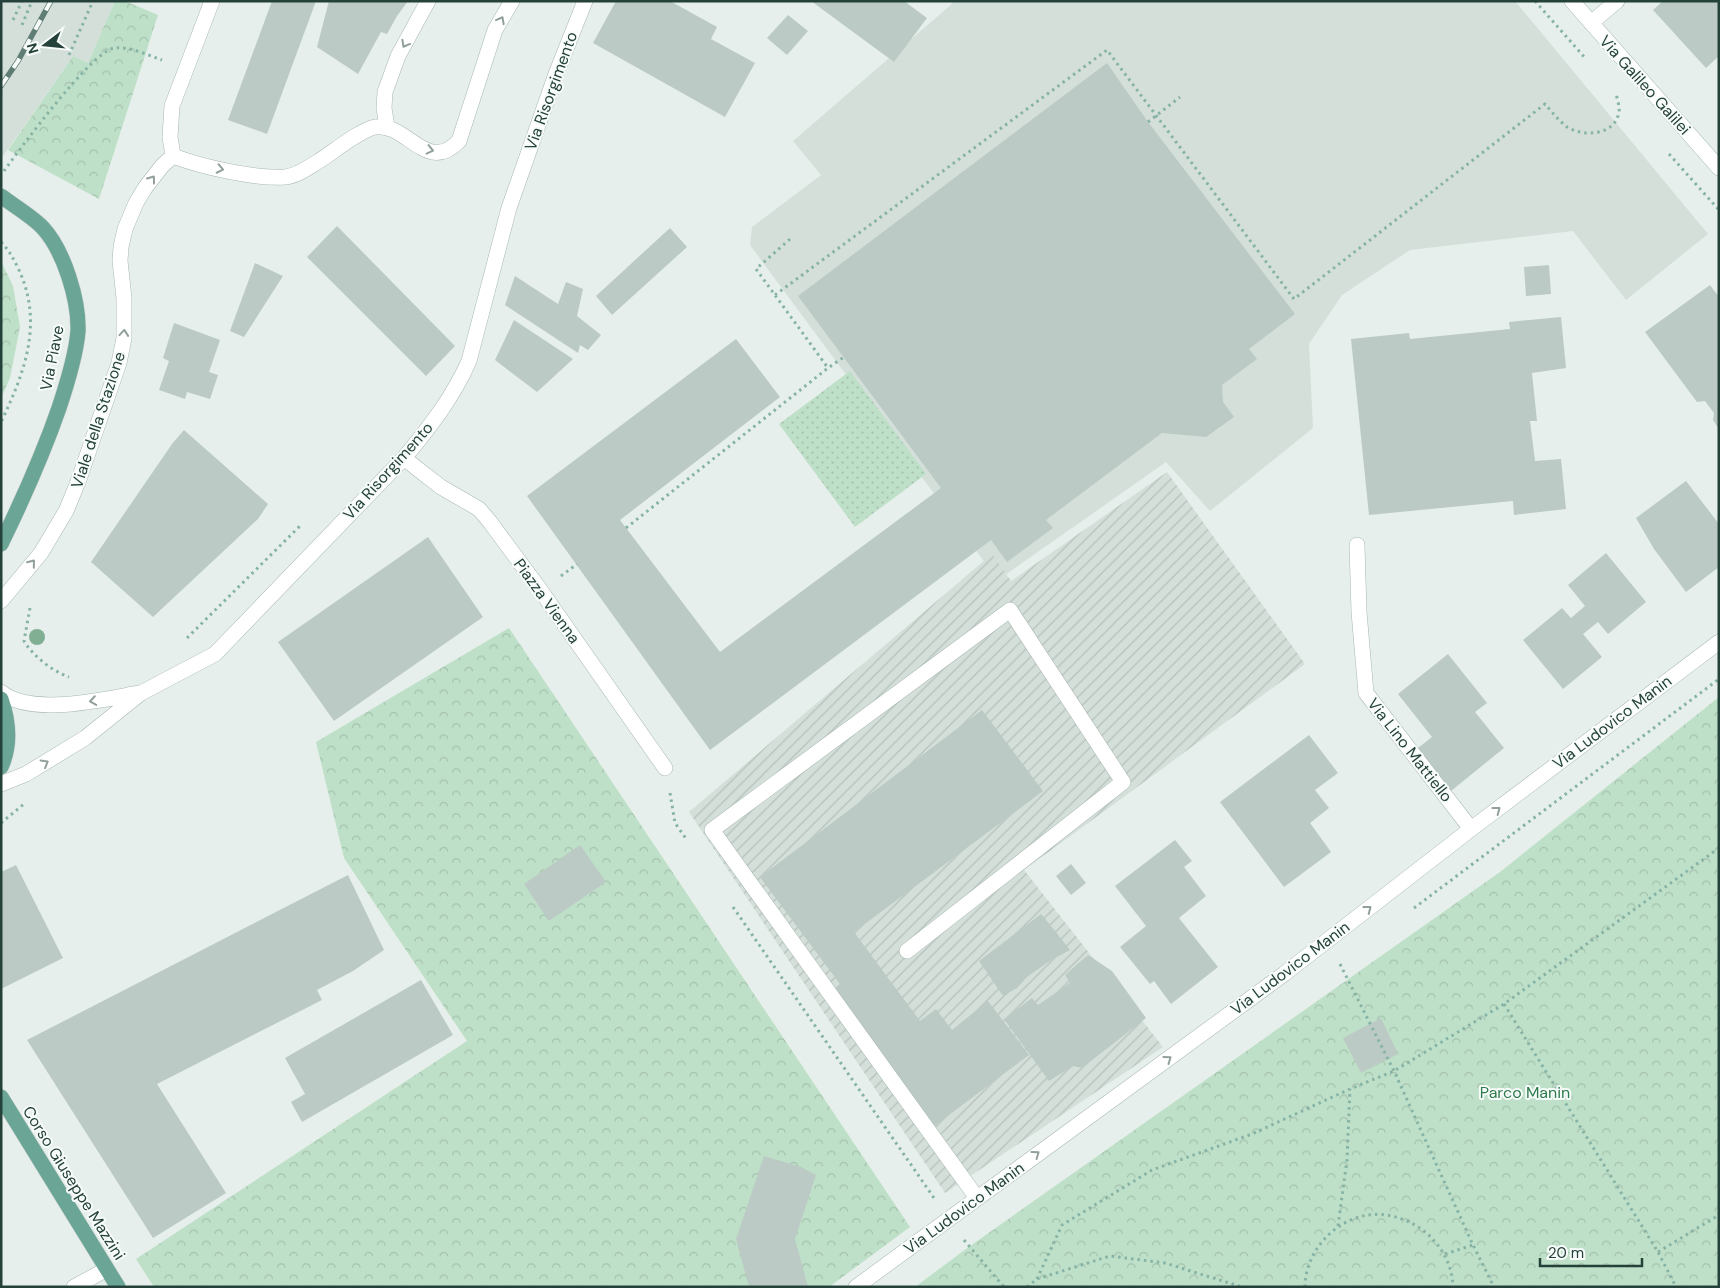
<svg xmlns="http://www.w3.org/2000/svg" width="1720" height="1288" viewBox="0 0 1720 1288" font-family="'DM Sans',sans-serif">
  <defs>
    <pattern id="industrial-furrows" width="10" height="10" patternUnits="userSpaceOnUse" patternTransform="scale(1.25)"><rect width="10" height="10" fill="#d4dfda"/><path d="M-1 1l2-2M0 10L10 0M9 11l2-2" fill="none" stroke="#b6c1bc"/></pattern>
    <pattern id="grass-dots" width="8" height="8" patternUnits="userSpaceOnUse" patternTransform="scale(1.25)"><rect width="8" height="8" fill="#bfe0c8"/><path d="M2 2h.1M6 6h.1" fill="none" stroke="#a4c1ad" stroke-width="1.8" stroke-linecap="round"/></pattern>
    <pattern id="forest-crowns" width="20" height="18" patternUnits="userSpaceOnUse" patternTransform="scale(1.25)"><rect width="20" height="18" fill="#bfe0c8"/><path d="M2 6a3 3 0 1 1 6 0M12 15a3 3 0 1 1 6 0" fill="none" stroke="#a4c1ad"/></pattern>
  </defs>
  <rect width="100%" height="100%" fill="#e6efeb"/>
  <path fill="#d4dfda" d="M 1,1 L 115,1 L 88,63 L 73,56 L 1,159 Z
    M 951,1 L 1515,1 L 1708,234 L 1626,300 L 1573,231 L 1410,250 L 1342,295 L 1309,344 L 1313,428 L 1210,511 L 1166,462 L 998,580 L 750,245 L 752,227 L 821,175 L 793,141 L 953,3 Z"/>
  <path fill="url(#industrial-furrows)" d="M 1167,472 L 1305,664 L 1024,870 L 1163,1047 L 945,1193 L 689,812 L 992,554 L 1011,581 Z"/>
  <path fill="url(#grass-dots)" d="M 850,371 L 926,474 L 855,527 L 779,424 Z"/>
  <path fill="url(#forest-crowns)" d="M 115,1 L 125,1 L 158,15 L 99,199 L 8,150 L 73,56 L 88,63 Z
    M 1,261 L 13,286 L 20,327 L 10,378 L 1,398 Z
    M 509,628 L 910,1227 L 829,1287 L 154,1287 L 136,1259 L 467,1041 L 344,858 L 316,742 Z
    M 1719,697 L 1719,1287 L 915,1287 L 970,1246 L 1500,872 Z"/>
  <path fill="#bbcac4" d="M 272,1 L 316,1 L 267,134 L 228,120 Z
    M 329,1 L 408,1 L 397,16 L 387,34 L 381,32 L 358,74 L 317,47 Z
    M 616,1 L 670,1 L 717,27 L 711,39 L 755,63 L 725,117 L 593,43 Z
    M 811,1 L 904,1 L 927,18 L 894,62 Z
    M 1663,1 L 1719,1 L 1719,56 L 1706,68 L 1653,10 Z
    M 788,15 L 808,31 L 787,55 L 767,38 Z
    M 1107,63 L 1148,122 L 1295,314 L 1249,349 L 1257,359 L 1222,385 L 1223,402 L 1234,417 L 1206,437 L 1162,433 L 1046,520 L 1053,528 L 1007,562 L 991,540 L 710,750 L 527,496 L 736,339 L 780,397 L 620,520 L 720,652 L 941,488 L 798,296 Z
    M 337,226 L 455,346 L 426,376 L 307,257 Z
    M 670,228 L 687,247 L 612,315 L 596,296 Z
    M 255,263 L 283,276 L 244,337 L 230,331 Z
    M 1549,265 L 1551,294 L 1526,296 L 1524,267 Z
    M 515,276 L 558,304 L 566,282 L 583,289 L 577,316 L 601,335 L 588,350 L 580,345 L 578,353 L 505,305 Z
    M 1710,285 L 1719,297 L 1719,429 L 1713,420 L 1714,413 L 1705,401 L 1697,402 L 1645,332 Z
    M 1561,317 L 1566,368 L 1532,373 L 1537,421 L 1530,421 L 1535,461 L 1561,459 L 1566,509 L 1514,515 L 1513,501 L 1369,515 L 1351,339 L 1409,333 L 1410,339 L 1510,329 L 1509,322 Z
    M 514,320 L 573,359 L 537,392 L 495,360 Z
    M 174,323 L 220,340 L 209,372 L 218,375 L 210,399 L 187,392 L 185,399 L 159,390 L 169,361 L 163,358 Z
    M 184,430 L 268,504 L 258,519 L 153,617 L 91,562 L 172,444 Z
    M 1686,481 L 1719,524 L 1719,567 L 1686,592 L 1654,549 L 1636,518 Z
    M 428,537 L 483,617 L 334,721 L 278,642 Z
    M 1606,553 L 1646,602 L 1608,634 L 1598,622 L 1583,634 L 1602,657 L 1563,689 L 1523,640 L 1562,608 L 1571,618 L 1585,606 L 1568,585 Z
    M 1448,654 L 1487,703 L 1475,712 L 1504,748 L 1451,791 L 1418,748 L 1432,737 L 1398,694 Z
    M 982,710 L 1043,791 L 854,932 L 920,1021 L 936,1009 L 952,1030 L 988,1001 L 1029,1055 L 933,1127 L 832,991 L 840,984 L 760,877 Z
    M 1309,735 L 1338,773 L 1315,790 L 1329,808 L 1310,823 L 1331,852 L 1284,887 L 1220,802 Z
    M 1175,840 L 1192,861 L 1184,867 L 1206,896 L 1179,918 L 1218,967 L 1171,1004 L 1154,981 L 1150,984 L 1120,947 L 1146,926 L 1115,886 Z
    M 580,845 L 606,882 L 549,921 L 524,884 Z
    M 1071,864 L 1086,883 L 1071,895 L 1056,876 Z
    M 16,865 L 63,958 L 1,989 L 1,872 Z
    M 348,875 L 384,950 L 353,971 L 317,990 L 322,1000 L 157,1084 L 226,1193 L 153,1238 L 27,1040 Z
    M 1041,914 L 1051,926 L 1070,950 L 1051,960 L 1027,977 L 1017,988 L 1003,996 L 979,961 Z
    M 1088,955 L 1112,971 L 1146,1018 L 1082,1068 L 1073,1066 L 1049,1081 L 1004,1019 L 1032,998 L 1038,1005 L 1070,983 L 1065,975 Z
    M 421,980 L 453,1035 L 302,1122 L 291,1102 L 305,1094 L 285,1058 Z
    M 1381,1018 L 1398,1054 L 1361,1073 L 1343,1038 Z
    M 764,1156 L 801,1167 L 816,1175 L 795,1239 L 808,1287 L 749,1287 L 736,1239 Z"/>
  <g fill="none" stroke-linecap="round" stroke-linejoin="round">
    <defs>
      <path id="minor" d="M 1572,1 L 1719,168
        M 1591,23 L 1617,1
        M 387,127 L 384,108 L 385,92 L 398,56 L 428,1
        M 173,156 C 202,167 255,179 285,177 C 297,176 309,167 319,161 C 333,152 360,130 375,127 C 407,122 426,175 459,141 L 495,30 L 512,1
        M 173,156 L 170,137 L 172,106 L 212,1
        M 404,458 L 419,470 L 441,487 L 479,509 L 490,522 L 541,591 L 665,768
        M 1357,545 L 1359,612 L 1366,693 L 1471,829
        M 1,601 L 41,553 L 66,511 L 78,482 L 119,363 L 124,338 L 124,298 L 120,261 L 121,247 L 125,229 L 136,203 L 145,188 L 162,166 L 173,156
        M 1,692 C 31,717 104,699 140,693
        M 1,784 L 26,774 L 85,738 L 141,693 L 215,654 L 404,458 C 430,427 453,397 469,361 L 509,208 L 556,74 L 585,1
        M 907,951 L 1123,782 L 1010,610 L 712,830 L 977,1198
        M 74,1287 L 107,1269
        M 856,1287 L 1284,974 L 1471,829 L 1719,642"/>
      <path id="major" d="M 1,196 C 14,206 33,217 43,228 C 64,251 79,300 78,331 C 76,356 67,384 59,408 C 43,454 23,499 1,544
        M 1,699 C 9,722 11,745 1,767
        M 1,1097 L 118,1287"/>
    </defs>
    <use href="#minor" stroke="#a8b8b2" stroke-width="16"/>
    <use href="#major" stroke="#c2cac8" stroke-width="16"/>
    <path stroke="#86b3a5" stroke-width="3" stroke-dasharray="2.5 4" stroke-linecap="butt" d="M 1535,1 L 1586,59
      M 13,20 L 22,1
      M 22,25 L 32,1
      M 69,55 L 93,1
      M 1148,122 L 1180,97
      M 1669,154 L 1719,210
      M 4,171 C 19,150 92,51 114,48 C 130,46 147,55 162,60
      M 790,239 L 756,269 L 828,368
      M 1,242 C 9,250 13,258 18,268 C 44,322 25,372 1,422
      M 775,295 L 1107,50 L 1294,299 L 1545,104 C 1552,112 1559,121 1567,127 C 1583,137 1615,136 1619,112 C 1620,107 1617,99 1616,93
      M 626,528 L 828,368 L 844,357
      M 561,576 L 577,564
      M 30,608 L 24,641 C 33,656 52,671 69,677
      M 187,638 L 300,526
      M 670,793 L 675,823 L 687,840
      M 1,823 L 24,804
      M 733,907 L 934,1198
      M 1414,908 L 1719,679
      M 1340,964 L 1394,1071 L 1473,1245 L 1494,1287
      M 1504,1004 L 1658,1252 L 1676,1287
      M 1338,1226 L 1347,1160 L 1350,1089
      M 964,1240 L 1004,1287
      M 1658,1252 L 1719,1215
      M 1445,1254 L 1473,1245
      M 1037,1279 L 1062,1225 L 1152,1170 L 1252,1134 L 1350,1089 L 1394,1071 L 1504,1004 L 1719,848
      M 1027,1287 L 1037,1279 L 1110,1256 L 1165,1263 L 1242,1287
      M 1305,1287 C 1305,1246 1345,1209 1386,1215 C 1422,1220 1452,1250 1453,1287"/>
    <use href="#minor" stroke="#fff" stroke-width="15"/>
    <use href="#major" stroke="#6aa596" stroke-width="15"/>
    <defs>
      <path id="rail" d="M 1,86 L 18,61 L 51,1"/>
    </defs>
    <use href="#rail" stroke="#5f7d75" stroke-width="5.5"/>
    <use href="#rail" stroke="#f7fbf9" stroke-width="4" stroke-dasharray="11" stroke-linecap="butt"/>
  </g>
  <circle fill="#80af93" cx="37" cy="637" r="8"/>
  <defs><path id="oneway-chevron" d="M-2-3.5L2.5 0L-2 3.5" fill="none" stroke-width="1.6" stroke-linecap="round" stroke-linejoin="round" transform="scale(1.25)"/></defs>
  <g stroke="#92a09c">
    <use href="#oneway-chevron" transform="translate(501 20) rotate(-62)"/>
    <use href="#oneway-chevron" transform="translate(405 44) rotate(119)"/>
    <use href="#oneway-chevron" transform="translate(430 150) rotate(13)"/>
    <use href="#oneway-chevron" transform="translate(220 169) rotate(12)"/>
    <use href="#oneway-chevron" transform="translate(152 179) rotate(-54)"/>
    <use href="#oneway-chevron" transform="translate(124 333) rotate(-85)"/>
    <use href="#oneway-chevron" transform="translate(32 563) rotate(-51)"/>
    <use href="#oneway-chevron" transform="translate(93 701) rotate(171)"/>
    <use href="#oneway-chevron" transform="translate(45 763) rotate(-31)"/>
    <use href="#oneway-chevron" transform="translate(1497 810) rotate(-37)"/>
    <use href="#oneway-chevron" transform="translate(1368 909) rotate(-38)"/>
    <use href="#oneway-chevron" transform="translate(1168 1059) rotate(-36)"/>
    <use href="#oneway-chevron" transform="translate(1036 1154) rotate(-36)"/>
  </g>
  <g text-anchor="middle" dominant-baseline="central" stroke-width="4" stroke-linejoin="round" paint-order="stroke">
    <g font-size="16" fill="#24423a" stroke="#f7fbf9">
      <text transform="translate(1645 85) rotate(48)">Via Galileo Galilei</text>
      <text transform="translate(551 91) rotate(-70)">Via Risorgimento</text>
      <text transform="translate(52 358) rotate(-79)">Via Piave</text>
      <text transform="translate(98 420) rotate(-72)">Viale della Stazione</text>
      <text transform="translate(388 471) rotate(-48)">Via Risorgimento</text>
      <text transform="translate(547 601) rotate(54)">Piazza Vienna</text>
      <text transform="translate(1612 722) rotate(-37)">Via Ludovico Manin</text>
      <text transform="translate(1410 750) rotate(52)">Via Lino Mattiello</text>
      <text transform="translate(1290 968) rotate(-37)">Via Ludovico Manin</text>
      <text transform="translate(74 1183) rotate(58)">Corso Giuseppe Mazzini</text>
      <text transform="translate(964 1208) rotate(-36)">Via Ludovico Manin</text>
    </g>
    <g font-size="16" fill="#2d7a4b" stroke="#f7fbf9">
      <text x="1525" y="1092">Parco Manin</text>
    </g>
  </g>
  <rect width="1720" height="1288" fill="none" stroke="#24423a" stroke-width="5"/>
  <g transform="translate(45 45) rotate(254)" stroke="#f7fbf9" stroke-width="4" paint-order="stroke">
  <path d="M0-4L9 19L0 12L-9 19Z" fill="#24423a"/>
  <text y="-8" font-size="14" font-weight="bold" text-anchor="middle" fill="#24423a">N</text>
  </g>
  <path d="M1540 1258v8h102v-8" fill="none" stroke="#24423a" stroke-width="2.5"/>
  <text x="1548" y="1258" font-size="15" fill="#24423a" stroke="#f7fbf9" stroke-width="4" paint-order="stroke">20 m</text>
</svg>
